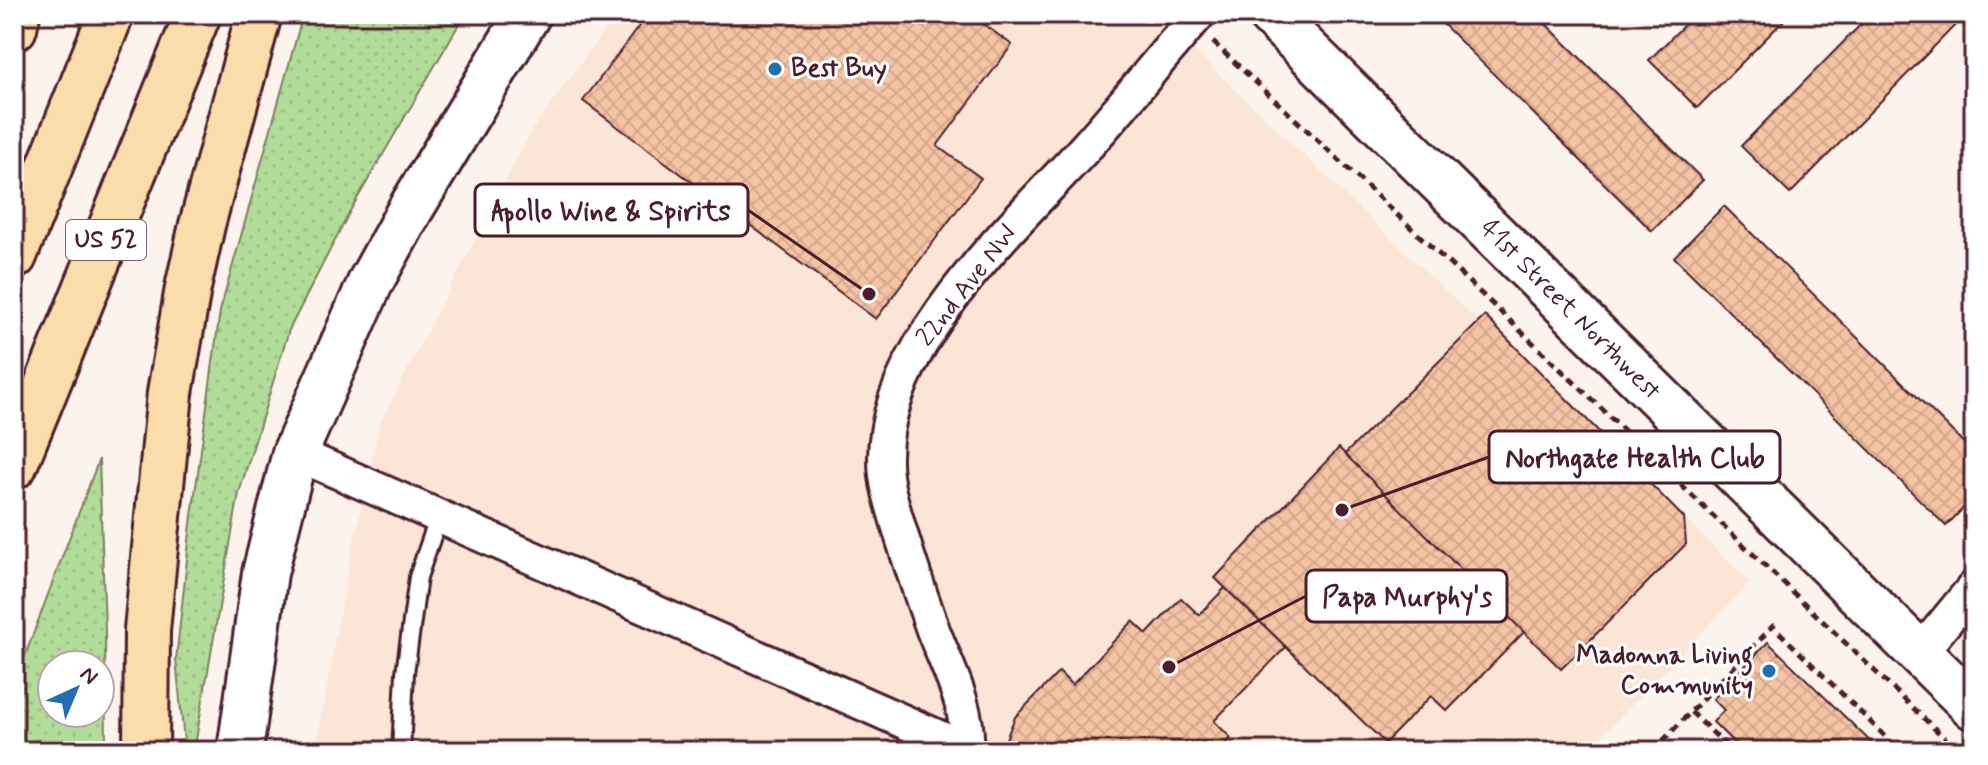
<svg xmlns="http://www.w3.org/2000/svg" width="1988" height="765" viewBox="0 0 1988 765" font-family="Mynerve,sans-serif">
  <defs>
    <pattern id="grass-dots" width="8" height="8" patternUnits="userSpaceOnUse" patternTransform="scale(2)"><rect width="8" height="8" fill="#b2dc99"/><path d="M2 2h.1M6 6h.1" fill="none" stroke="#9bbc84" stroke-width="1.8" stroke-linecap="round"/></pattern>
    <pattern id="building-cross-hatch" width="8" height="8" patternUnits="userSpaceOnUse" patternTransform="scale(2)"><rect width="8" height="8" fill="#f5c4a5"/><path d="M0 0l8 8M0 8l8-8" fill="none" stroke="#d4a88e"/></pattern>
  </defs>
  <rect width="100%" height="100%" fill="#fdf3ed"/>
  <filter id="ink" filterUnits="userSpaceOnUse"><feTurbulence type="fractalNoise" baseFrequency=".0125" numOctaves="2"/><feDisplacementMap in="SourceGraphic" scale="16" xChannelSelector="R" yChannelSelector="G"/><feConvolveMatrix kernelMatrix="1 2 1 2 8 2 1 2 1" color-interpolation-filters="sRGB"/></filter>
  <g filter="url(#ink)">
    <path fill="#fbe5d7" d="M 616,14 L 1156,14 L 1751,582 L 1587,751 L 315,751 L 347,573 L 380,422 L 532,130 Z"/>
    <path fill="url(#grass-dots)" stroke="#7e7e62" stroke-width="2" fill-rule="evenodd" d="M 303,14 L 465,14 L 350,211 L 289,330 L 239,493 L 194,751 L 185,751 L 176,660 L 191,523 L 220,311 Z
      M 99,459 L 105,630 L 106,751 L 14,751 L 14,685 ZM 52,665 L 100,665 L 100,713 L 52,713 Z"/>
    <path fill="url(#building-cross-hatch)" stroke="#4a1f2b" stroke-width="2" d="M 648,14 L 970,14 L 1012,45 L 937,146 L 981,178 L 876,319 L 583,101 Z
      M 1433,14 L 1536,14 L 1703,180 L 1652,231 Z
      M 1695,14 L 1790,14 L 1697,108 L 1649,60 Z
      M 1871,14 L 1966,14 L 1790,194 L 1741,146 Z
      M 1724,206 L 1974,453 L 1974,497 L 1946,526 L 1674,257 Z
      M 1485,316 L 1684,518 L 1686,544 L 1561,669 L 1345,454 Z
      M 1339,448 L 1524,632 L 1447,711 L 1431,696 L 1385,743 L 1215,578 Z
      M 1225,588 L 1286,647 L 1214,721 L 1231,738 L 1218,751 L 1001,751 L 1015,717 L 1059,672 L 1072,685 L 1133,621 L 1147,634 L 1181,598 L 1199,615 Z
      M 1768,642 L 1880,751 L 1766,751 L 1759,745 L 1753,751 L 1742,751 L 1713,722 L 1724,710 L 1713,699 Z"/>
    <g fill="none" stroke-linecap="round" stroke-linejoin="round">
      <defs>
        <path id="lane" d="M 401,751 L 405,673 L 418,577 L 439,516"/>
        <path id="street" d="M 295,453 L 968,750
          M 1919,654 L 1974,587
          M 967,751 C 970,708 948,669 933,630 C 917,584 901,539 889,492 C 858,366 1010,231 1085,148 C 1125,104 1160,58 1199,14"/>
        <path id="secondary" d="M 1270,14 L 1974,707
          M 240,751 L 265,573 L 295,453 L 371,281 L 410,210 L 528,14"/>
        <path id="highway" d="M 14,28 L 17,14
          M 14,256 L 111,14
          M 14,466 L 198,14
          M 146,751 L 147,630 L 170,393 L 188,288 L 202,225 L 259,14"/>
      </defs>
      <use href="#lane" stroke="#4a1f2b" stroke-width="22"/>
      <use href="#street" stroke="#4a1f2b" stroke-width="38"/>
      <use href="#secondary" stroke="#4a1f2b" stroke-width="50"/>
      <use href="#highway" stroke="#4a1f2b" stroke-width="50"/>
      <path stroke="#4a1f2b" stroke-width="5" stroke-dasharray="8 6" stroke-linecap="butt" d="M 1213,42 L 1505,316 L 1958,751
        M 1691,712 L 1732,751
        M 1653,751 L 1773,626 L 1900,751"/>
      <use href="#lane" stroke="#fff" stroke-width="16"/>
      <use href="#street" stroke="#fff" stroke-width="32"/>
      <use href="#secondary" stroke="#fff" stroke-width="44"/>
      <use href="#highway" stroke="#faddab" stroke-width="44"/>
    </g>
  </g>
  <g fill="#1f6fb2" stroke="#fff" stroke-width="3">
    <circle cx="775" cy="69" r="8"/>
    <circle cx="1769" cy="671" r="8"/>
  </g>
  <g text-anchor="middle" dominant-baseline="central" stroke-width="6" stroke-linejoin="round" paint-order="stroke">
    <rect fill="#fff" stroke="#80626b" stroke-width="2" x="66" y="220" width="80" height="40" rx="6"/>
    <g font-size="24" font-weight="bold" fill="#4a1f2b">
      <text x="106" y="240">US 52</text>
    </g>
    <g font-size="26" font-weight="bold" fill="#4a1f2b" stroke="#fff" text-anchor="start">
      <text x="791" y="69">Best Buy</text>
      <text x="1753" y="656" text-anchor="end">Madonna Living<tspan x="1753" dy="30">Community</tspan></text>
    </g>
    <g font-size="26" fill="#4a1f2b" stroke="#fff">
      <text transform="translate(967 286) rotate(-52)">22nd Ave NW</text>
      <text transform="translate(1570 310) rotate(45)">41st Street Northwest</text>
    </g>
  </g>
  <path fill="none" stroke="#4a1f2b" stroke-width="3" d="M869 294L748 210M1342 510L1489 457M1169 667L1306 596"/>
  <g fill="#4a1f2b" stroke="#fff" stroke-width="3">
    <circle cx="869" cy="294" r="8"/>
    <circle cx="1342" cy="510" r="8"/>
    <circle cx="1169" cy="667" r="8"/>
  </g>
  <g fill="#fff" stroke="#4a1f2b" stroke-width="3">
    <rect x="475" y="184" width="273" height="52" rx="8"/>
    <rect x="1489" y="431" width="291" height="52" rx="8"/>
    <rect x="1306" y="570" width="201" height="52" rx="8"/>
  </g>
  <g font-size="28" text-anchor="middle" font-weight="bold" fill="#4a1f2b">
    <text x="611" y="220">Apollo Wine &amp; Spirits</text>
    <text x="1635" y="467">Northgate Health Club</text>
    <text x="1407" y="606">Papa Murphy's</text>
  </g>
  <rect width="1988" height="765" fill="none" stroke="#fff" stroke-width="48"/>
  <rect x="24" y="24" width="1940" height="717" fill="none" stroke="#4a1f2b" stroke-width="3" filter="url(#ink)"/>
  <g transform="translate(76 689) rotate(44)"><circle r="38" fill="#ffffff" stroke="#b7a5aa" stroke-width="2"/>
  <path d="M0-6L14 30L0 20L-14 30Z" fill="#1f6fb2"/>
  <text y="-12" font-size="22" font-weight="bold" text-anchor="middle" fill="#4a1f2b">N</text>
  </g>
</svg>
